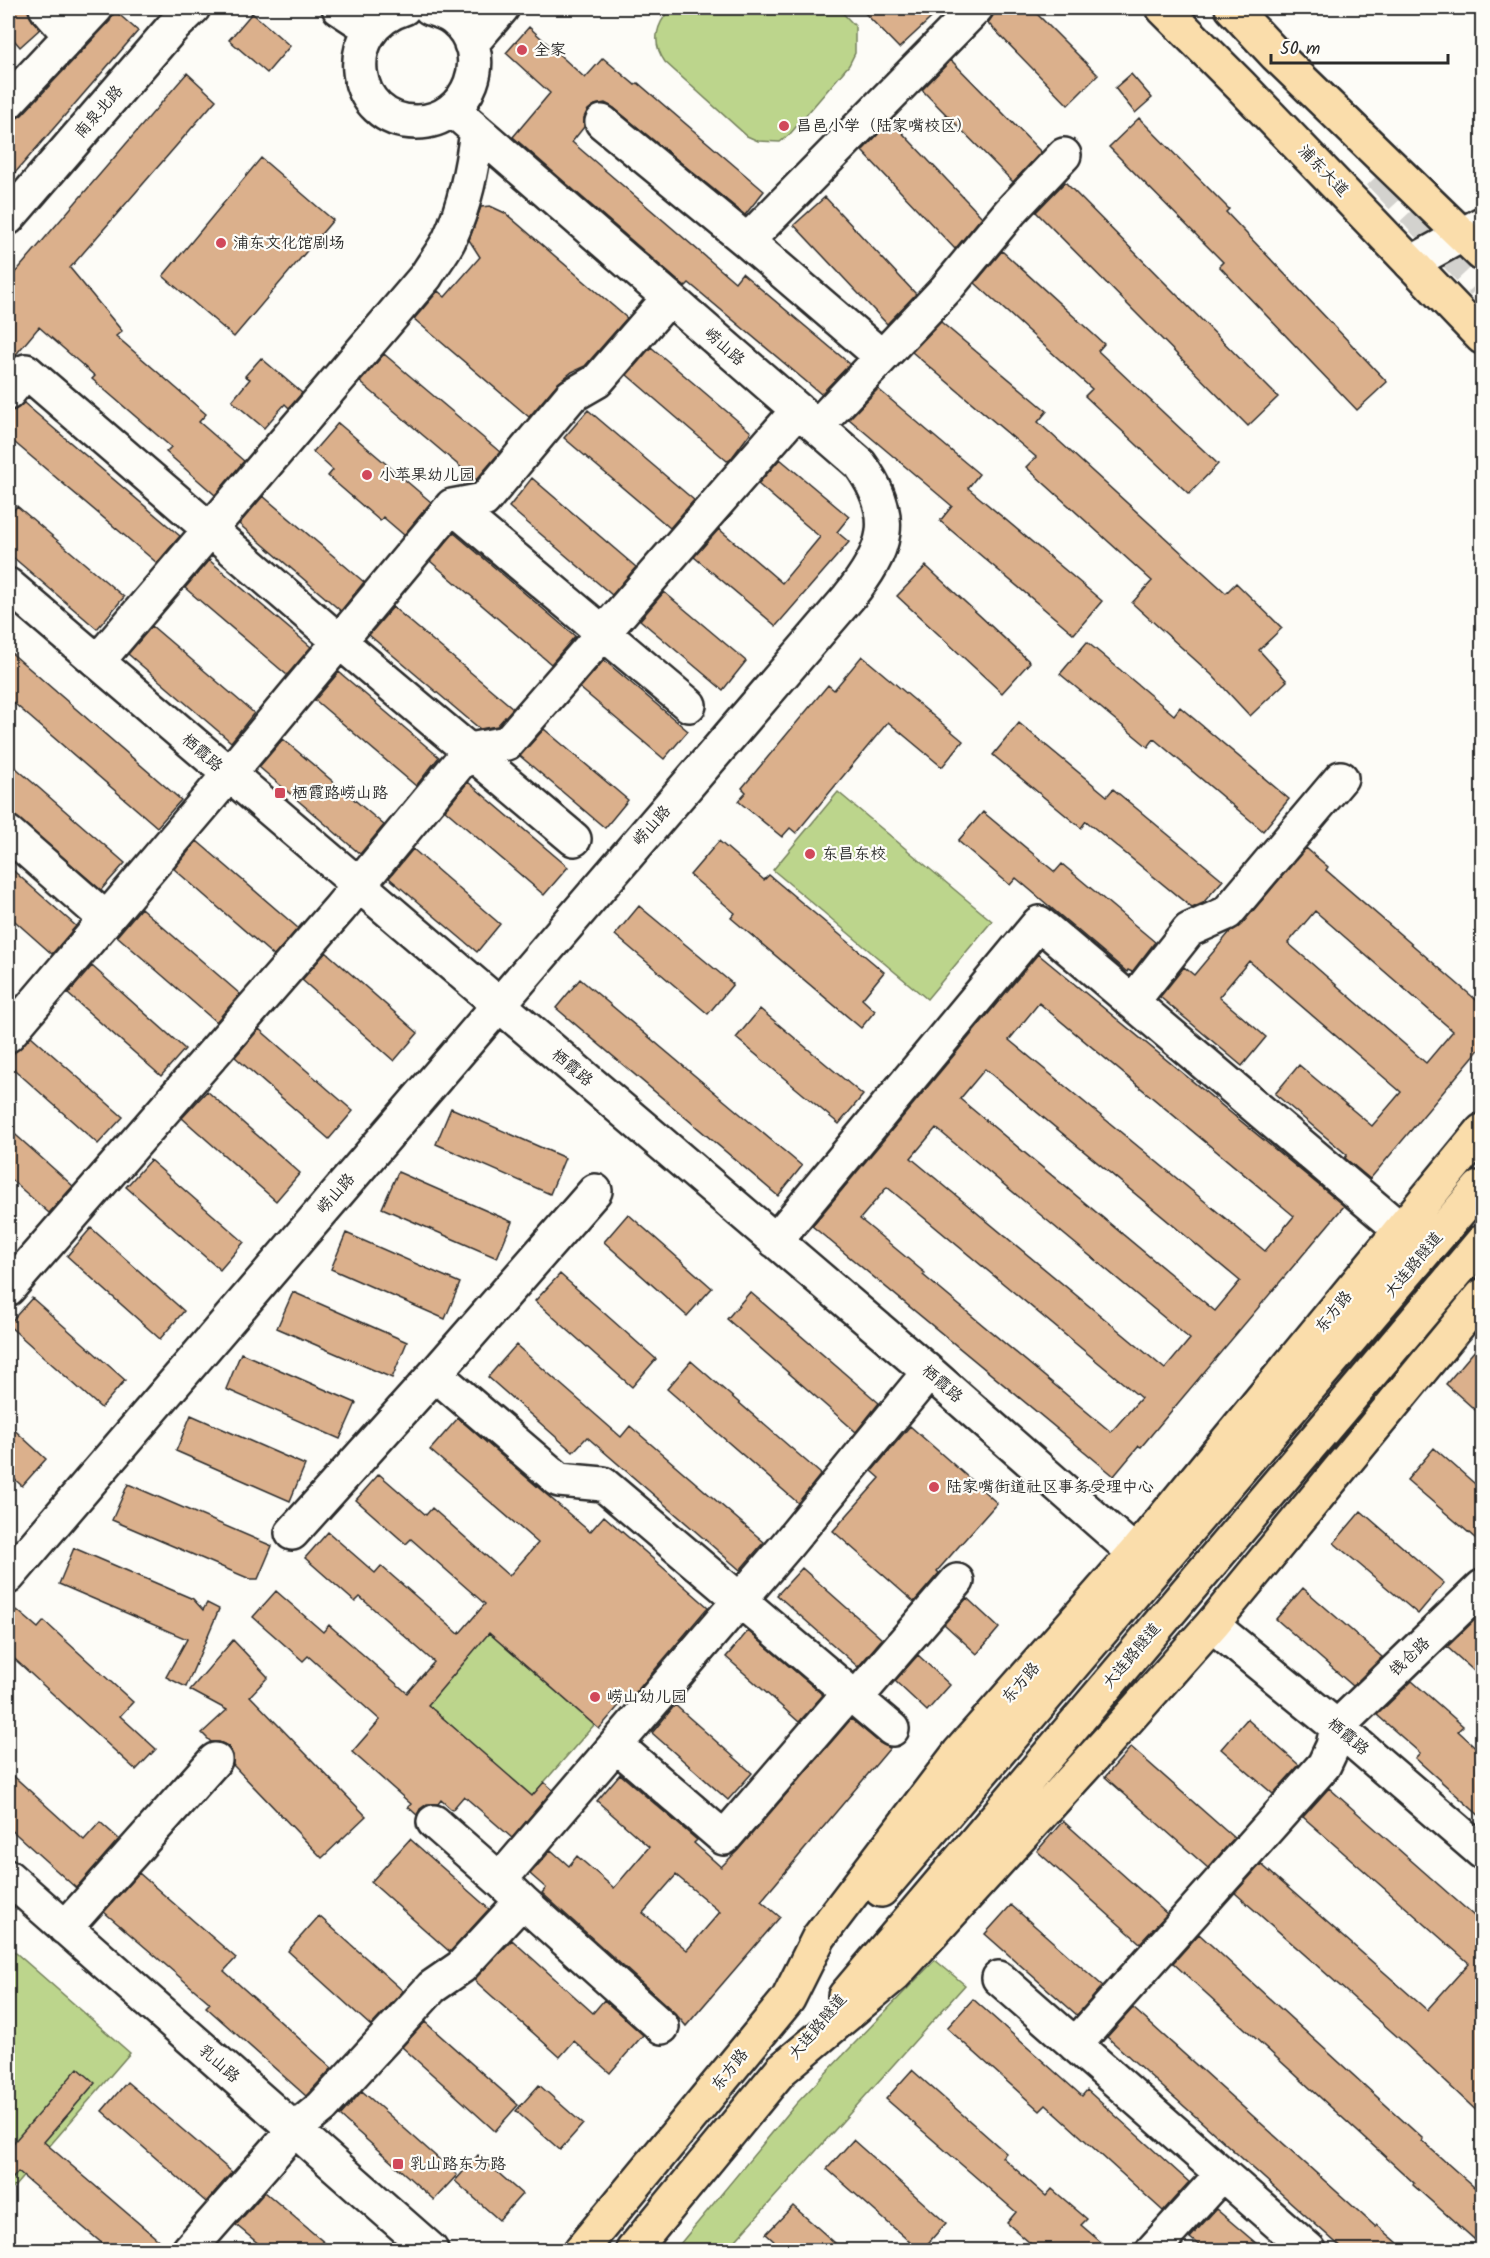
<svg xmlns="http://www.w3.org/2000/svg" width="1490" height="2258" viewBox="0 0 1490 2258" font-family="Kalam,'LXGW WenKai TC',sans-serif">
  <rect width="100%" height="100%" fill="#fdfcf7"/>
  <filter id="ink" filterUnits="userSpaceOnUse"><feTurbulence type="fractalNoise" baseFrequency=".0167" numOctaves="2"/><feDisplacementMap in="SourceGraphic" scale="12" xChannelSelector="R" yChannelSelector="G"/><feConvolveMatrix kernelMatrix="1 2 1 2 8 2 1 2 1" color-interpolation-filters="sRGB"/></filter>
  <g filter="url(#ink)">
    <path fill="#bcd58c" stroke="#74805c" stroke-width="1.5" d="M 671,8 L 838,8 L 855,26 L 855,53 L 849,65 L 790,134 L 780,142 L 758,141 L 747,136 L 665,62 C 651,42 656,25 671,8 Z
      M 838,792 L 992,921 L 927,999 L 773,870 Z
      M 482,1627 L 594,1725 L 532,1796 L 420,1698 L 446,1683 L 468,1658 Z
      M 8,1946 L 130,2053 L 8,2194 Z
      M 935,1960 L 965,1985 L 727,2250 L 675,2250 L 796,2104 Z"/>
    <path fill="#dbb08c" stroke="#2b2b2b" stroke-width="1.5" fill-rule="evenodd" d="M 8,8 L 28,8 L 32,20 L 40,29 L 20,47 L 8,33 Z
      M 860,8 L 942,8 L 899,48 Z
      M 998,8 L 1031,8 L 1098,75 L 1068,105 L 988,23 Z
      M 114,10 L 138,31 L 8,181 L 8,121 L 14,120 L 22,115 L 110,21 Z
      M 252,13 L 290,46 L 267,73 L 229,40 Z
      M 529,27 L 585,78 L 603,58 L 635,85 L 638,83 L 764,191 L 745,215 L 614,108 L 605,103 L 595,105 L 588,110 L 584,118 L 584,127 L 572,142 L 735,282 L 742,273 L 850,364 L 821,394 L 689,283 L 685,287 L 513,137 L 550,93 L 506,53 Z
      M 951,60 L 1041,152 L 1013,182 L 922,90 Z
      M 187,73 L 216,100 L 70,268 L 122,331 L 116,336 L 206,414 L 199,422 L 244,461 L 215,495 L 166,452 L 171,447 L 92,379 L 95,376 L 39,327 L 8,364 L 8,281 Z
      M 1131,74 L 1152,98 L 1135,113 L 1115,88 Z
      M 1139,118 L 1229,209 L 1226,212 L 1387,382 L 1357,410 L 1219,266 L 1223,262 L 1109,147 Z
      M 891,121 L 982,217 L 955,249 L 862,151 Z
      M 261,158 L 333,220 L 234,337 L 163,276 Z
      M 1065,182 L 1278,397 L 1248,426 L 1036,212 Z
      M 825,197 L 916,294 L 887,324 L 794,225 Z
      M 490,206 L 505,213 L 627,318 L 585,366 L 572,372 L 557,384 L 529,417 L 414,319 L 438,291 L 445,297 L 480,257 L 469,240 L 481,207 Z
      M 1002,251 L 1104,344 L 1098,351 L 1218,464 L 1189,494 L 1085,396 L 1092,389 L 975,283 Z
      M 941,322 L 1047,411 L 1038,422 L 1226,593 L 1236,583 L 1282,628 L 1259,650 L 1287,681 L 1250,716 L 1212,675 L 1132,603 L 1152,581 L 1026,467 L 1036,457 L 912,352 Z
      M 651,347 L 751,432 L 730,460 L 727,461 L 627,375 Z
      M 384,354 L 500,452 L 476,480 L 360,382 Z
      M 261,358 L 302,393 L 289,408 L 285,404 L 264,428 L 232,401 L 250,379 L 245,376 Z
      M 878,389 L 979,474 L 968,488 L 1102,601 L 1074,634 L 940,521 L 952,506 L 849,419 Z
      M 24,403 L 180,536 L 157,563 L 8,437 L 8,411 L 15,410 Z
      M 588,410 L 694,500 L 670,528 L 564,438 Z
      M 338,423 L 431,502 L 404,535 L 383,517 L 380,521 L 328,476 L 333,470 L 313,452 Z
      M 780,459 L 849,517 L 837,532 L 849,542 L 776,626 L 694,557 L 719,529 L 782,583 L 820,537 L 758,484 Z
      M 532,478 L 636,567 L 612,595 L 509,507 Z
      M 263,496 L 364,582 L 341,611 L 239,524 Z
      M 17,506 L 124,597 L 97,629 L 8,553 L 8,518 Z
      M 454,533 L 575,636 L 551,664 L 430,561 Z
      M 209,560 L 311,647 L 287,675 L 185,588 Z
      M 926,566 L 1030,662 L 1002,693 L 897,596 Z
      M 664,592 L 746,661 L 723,690 L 640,620 Z
      M 393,607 L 513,708 L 497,726 L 480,729 L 369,635 Z
      M 152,626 L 254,713 L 231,742 L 128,654 Z
      M 1087,642 L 1174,715 L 1180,707 L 1289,799 L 1263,831 L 1154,739 L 1148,747 L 1060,674 Z
      M 8,650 L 181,800 L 157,827 L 8,698 Z
      M 862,656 L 963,741 L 942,767 L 888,722 L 796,833 L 790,828 L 782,837 L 738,801 L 746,792 L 742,788 L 828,685 L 834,690 Z
      M 604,660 L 688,731 L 664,759 L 580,688 Z
      M 339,672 L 439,757 L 416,786 L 315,700 Z
      M 1019,723 L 1107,796 L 1113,789 L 1223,880 L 1203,903 L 1192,908 L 1086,821 L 1081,828 L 993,755 Z
      M 544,729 L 628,800 L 605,828 L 520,756 Z
      M 283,739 L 384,825 L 360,854 L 259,767 Z
      M 8,761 L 125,863 L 101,890 L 8,810 Z
      M 468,782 L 568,867 L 544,895 L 445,810 Z
      M 983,812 L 1055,872 L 1062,864 L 1155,942 L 1132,972 L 1128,970 L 1127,972 L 1016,878 L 1010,885 L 958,841 Z
      M 197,841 L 298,928 L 274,956 L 174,869 Z
      M 719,841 L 764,880 L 769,875 L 884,972 L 862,999 L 875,1011 L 861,1028 L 731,918 L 735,913 L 690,875 Z
      M 1306,848 L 1328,867 L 1326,870 L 1482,1005 L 1482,1046 L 1370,1179 L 1345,1158 L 1347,1155 L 1275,1094 L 1299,1065 L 1372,1126 L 1401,1092 L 1249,961 L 1219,997 L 1266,1037 L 1242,1066 L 1160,997 L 1184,967 L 1194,975 L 1229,933 L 1241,925 ZM 1315,911 L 1453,1031 L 1426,1063 L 1288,943 Z
      M 413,849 L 500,924 L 477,952 L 389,878 Z
      M 8,866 L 76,926 L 52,954 L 8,915 Z
      M 639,906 L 733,984 L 708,1014 L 615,935 Z
      M 141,908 L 240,994 L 216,1022 L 117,936 Z
      M 326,952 L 418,1033 L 394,1061 L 302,980 Z
      M 1038,954 L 1344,1206 L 1141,1447 L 1139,1446 L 1114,1476 L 812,1226 ZM 1039,1003 L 1294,1216 L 1265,1251 L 1009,1040 ZM 985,1069 L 1240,1281 L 1215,1311 L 960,1099 ZM 936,1128 L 1190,1339 L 1165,1369 L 911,1158 ZM 887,1187 L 1141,1398 L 1111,1432 L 923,1275 L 925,1273 L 860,1219 Z
      M 92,966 L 185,1049 L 161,1076 L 68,994 Z
      M 580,979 L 802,1166 L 778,1196 L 556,1008 Z
      M 760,1009 L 863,1095 L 839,1124 L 736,1038 Z
      M 259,1029 L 353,1111 L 329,1139 L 235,1057 Z
      M 31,1036 L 123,1117 L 98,1144 L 8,1064 L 8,1059 Z
      M 207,1091 L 300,1173 L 276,1201 L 182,1118 Z
      M 451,1108 L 565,1158 L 550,1194 L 436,1144 Z
      M 8,1128 L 73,1186 L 49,1213 L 8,1177 Z
      M 150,1160 L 244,1242 L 220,1270 L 126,1187 Z
      M 398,1172 L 512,1222 L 497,1258 L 382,1208 Z
      M 628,1214 L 712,1288 L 687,1316 L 604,1242 Z
      M 91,1228 L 184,1311 L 160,1339 L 67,1256 Z
      M 346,1233 L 460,1283 L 445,1319 L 331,1269 Z
      M 560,1274 L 656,1359 L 632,1387 L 535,1301 Z
      M 293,1292 L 407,1342 L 392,1378 L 277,1328 Z
      M 750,1292 L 879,1403 L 856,1432 L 727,1319 Z
      M 32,1298 L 125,1380 L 101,1408 L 8,1325 Z
      M 1482,1342 L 1482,1416 L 1446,1384 Z
      M 516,1345 L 621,1437 L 630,1426 L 764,1542 L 740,1570 L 587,1437 L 573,1452 L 488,1377 Z
      M 241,1353 L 356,1403 L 340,1439 L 226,1389 Z
      M 691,1361 L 821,1474 L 798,1503 L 667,1389 Z
      M 191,1415 L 305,1465 L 290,1501 L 176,1451 Z
      M 458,1418 L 590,1532 L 604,1516 L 708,1607 L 631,1698 L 628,1695 L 599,1729 L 489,1633 L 428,1705 L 532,1796 L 544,1782 L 553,1790 L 512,1838 L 464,1796 L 452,1810 L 441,1800 L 438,1804 L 427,1804 L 420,1809 L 417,1815 L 408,1807 L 411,1804 L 352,1752 L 380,1720 L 308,1656 L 303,1661 L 253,1617 L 276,1591 L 323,1632 L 329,1625 L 407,1693 L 434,1662 L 360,1597 L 355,1602 L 305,1558 L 328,1532 L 375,1573 L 381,1566 L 459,1634 L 485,1604 L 411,1539 L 406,1544 L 356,1500 L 379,1474 L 426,1515 L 432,1508 L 509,1576 L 538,1543 L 430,1450 Z
      M 8,1424 L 46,1459 L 22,1486 L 8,1473 Z
      M 910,1426 L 997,1503 L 937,1571 L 939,1573 L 914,1602 L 833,1531 L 880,1478 L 872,1471 Z
      M 1434,1448 L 1482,1490 L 1482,1544 L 1407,1480 Z
      M 128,1484 L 272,1546 L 258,1579 L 250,1579 L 112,1520 Z
      M 1361,1511 L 1444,1583 L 1418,1614 L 1334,1543 Z
      M 74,1548 L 193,1599 L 203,1610 L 207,1603 L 219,1609 L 186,1687 L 166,1677 L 187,1639 L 59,1584 Z
      M 802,1568 L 882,1639 L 858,1667 L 777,1595 Z
      M 1303,1588 L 1382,1657 L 1353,1686 L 1276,1619 Z
      M 967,1598 L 999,1628 L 977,1654 L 944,1624 Z
      M 17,1610 L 38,1628 L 44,1621 L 133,1702 L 120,1716 L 156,1749 L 136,1770 L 8,1653 L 8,1620 Z
      M 1482,1613 L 1482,1678 L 1447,1647 Z
      M 748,1631 L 823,1695 L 799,1722 L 726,1657 Z
      M 233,1640 L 268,1677 L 250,1696 L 366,1816 L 322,1858 L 233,1765 L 233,1755 L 228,1746 L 219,1742 L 211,1742 L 202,1733 L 227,1710 L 190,1690 Z
      M 918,1655 L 950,1685 L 927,1711 L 895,1681 Z
      M 1412,1681 L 1463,1726 L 1458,1731 L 1482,1753 L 1482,1818 L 1415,1758 L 1420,1753 L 1377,1715 Z
      M 675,1705 L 752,1773 L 728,1800 L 652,1733 Z
      M 851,1719 L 880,1743 L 890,1748 L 761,1901 L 780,1917 L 686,2026 L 675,2013 L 542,1893 L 546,1888 L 530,1874 L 551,1850 L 569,1866 L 577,1856 L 614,1888 L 649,1847 L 597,1801 L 620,1774 L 697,1840 L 694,1843 L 721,1867 L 738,1850 ZM 676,1875 L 720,1912 L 687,1950 L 643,1913 Z
      M 1247,1719 L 1299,1765 L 1273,1794 L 1221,1749 Z
      M 1131,1747 L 1234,1838 L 1208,1868 L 1105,1777 Z
      M 8,1771 L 84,1840 L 100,1822 L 119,1839 L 76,1888 L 8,1827 Z
      M 1329,1788 L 1482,1923 L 1482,2116 L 1400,2039 L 1235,1893 L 1261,1864 L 1427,2010 L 1469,1963 L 1303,1817 Z
      M 1063,1821 L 1167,1914 L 1140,1943 L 1037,1851 Z
      M 410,1839 L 489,1909 L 450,1952 L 371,1882 Z
      M 139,1873 L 236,1958 L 224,1971 L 332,2068 L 306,2096 L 206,2007 L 210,2003 L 104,1912 Z
      M 1011,1905 L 1103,1986 L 1077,2015 L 985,1934 Z
      M 319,1916 L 403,1991 L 371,2026 L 288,1951 Z
      M 1199,1934 L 1423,2139 L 1422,2141 L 1482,2194 L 1482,2246 L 1413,2185 L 1414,2183 L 1173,1963 Z
      M 512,1940 L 593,2013 L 604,2000 L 643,2035 L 610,2073 L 574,2041 L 560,2057 L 474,1980 Z
      M 973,1999 L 1082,2096 L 1087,2090 L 1189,2182 L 1163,2211 L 1046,2105 L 1040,2111 L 947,2028 Z
      M 1133,2008 L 1376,2227 L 1377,2225 L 1406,2250 L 1344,2250 L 1107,2037 Z
      M 425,2022 L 518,2105 L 495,2131 L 402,2047 Z
      M 78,2068 L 95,2083 L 44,2142 L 170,2250 L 110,2250 L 18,2172 L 8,2184 L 8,2149 Z
      M 912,2070 L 1006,2153 L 1002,2157 L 1046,2196 L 1052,2189 L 1087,2219 L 1081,2225 L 1110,2250 L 1038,2250 L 1007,2223 L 1016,2212 L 886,2099 Z
      M 127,2082 L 232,2172 L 206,2202 L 102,2111 Z
      M 539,2085 L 583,2124 L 560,2150 L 516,2111 Z
      M 362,2091 L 457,2175 L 434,2200 L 340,2116 Z
      M 853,2140 L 946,2223 L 922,2250 L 919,2250 L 827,2169 Z
      M 478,2155 L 522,2194 L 499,2220 L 455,2181 Z
      M 265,2192 L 333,2250 L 266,2250 L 236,2225 Z
      M 793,2206 L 843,2250 L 784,2250 L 766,2234 Z
      M 1216,2209 L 1264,2250 L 1205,2250 L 1190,2238 Z"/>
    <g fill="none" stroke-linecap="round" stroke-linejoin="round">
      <path stroke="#d3d2ce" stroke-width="33" stroke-dasharray="33 16" stroke-linecap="butt" d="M 1379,174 L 1482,284"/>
      <defs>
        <path id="minor" d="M 46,8 L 70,35
          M 339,8 L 371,29
          M 404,8 C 336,29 351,123 417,122 C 469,122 496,53 454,19 C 447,13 439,11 430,8
          M 471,44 L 502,8
          M 8,102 L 96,8
          M 602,122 L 747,241
          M 8,218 L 171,29 L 193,8
          M 1411,263 L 1482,224
          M 882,357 L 747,241 L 976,8
          M 8,393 L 26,371 L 339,641 L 574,839
          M 817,426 L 946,289 L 1010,212 L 1064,155
          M 452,506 L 689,705
          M 8,585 L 929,1372 L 1135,1553
          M 98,661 L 426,276 C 433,264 443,252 449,240 C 465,205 472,169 477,131
          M 8,833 L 106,919
          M 1132,1002 L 1189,930 L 1227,913 L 1341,778
          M 8,1035 L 210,797 L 452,506 L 484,500 L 571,396 L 597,381 L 668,299
          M 595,1191 L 435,1374 L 559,1480 L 603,1484 L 892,1729
          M 775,1241 L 1039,923 L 1401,1230
          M 8,1289 L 340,908 L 470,750 L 507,743 L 798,410
          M 292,1533 L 435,1374
          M 8,1577 L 848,598 C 887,550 898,517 860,464 L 453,110
          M 1214,1622 L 1223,1634 L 1337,1727 L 1482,1852
          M 856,1698 L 957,1581
          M 616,1745 L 724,1838 L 849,1693
          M 434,1822 L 500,1880
          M 8,1877 L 431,2250
          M 522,1901 L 500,1880 L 787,1545 L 929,1372
          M 65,1928 L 215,1760
          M 999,1978 L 1309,2250
          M 1075,2045 L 1324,1765 L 1333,1746 L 1337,1727 L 1482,1587
          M 189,2250 L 294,2130 L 322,2107 L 432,1987 L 461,1967 L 522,1901 L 662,2027
          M 1153,2250 L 1222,2174"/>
        <path id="major" d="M 1163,8 L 1241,86 L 1482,337
          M 1232,8 L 1276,55 L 1482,254
          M 881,1890 L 1479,1188
          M 845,1996 L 1482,1242
          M 581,2250 L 788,1999 L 819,1937 L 959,1753 L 1135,1553 L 1482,1131
          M 633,2250 L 781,2070 L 894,1975 L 1126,1721 L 1214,1622 L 1482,1296"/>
      </defs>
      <use href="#minor" stroke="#2b2b2b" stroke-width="38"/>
      <use href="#major" stroke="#2b2b2b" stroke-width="38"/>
      <use href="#minor" stroke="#fdfcf7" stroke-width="33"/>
      <use href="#major" stroke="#faddab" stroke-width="33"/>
    </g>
  </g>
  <g fill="#d1495b" stroke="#fdfcf7" stroke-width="2">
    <circle cx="522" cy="50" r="6"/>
    <circle cx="784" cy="126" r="6"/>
    <circle cx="221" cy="243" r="6"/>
    <circle cx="367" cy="475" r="6"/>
    <rect x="274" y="787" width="12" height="12" rx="3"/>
    <circle cx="810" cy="854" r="6"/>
    <circle cx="934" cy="1487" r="6"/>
    <circle cx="595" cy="1697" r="6"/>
    <rect x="392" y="2158" width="12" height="12" rx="3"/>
  </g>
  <g text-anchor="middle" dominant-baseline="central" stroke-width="4.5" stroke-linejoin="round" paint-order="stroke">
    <g font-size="16" fill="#2b2b2b" stroke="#fdfcf7" text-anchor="start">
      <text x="534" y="50">全家</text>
      <text x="796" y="126">昌邑小学（陆家嘴校区）</text>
      <text x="233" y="243">浦东文化馆剧场</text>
      <text x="379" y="475">小苹果幼儿园</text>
      <text x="292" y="793">栖霞路崂山路</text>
      <text x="822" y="854">东昌东校</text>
      <text x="946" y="1487">陆家嘴街道社区事务受理中心</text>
      <text x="607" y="1697">崂山幼儿园</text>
      <text x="410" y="2164">乳山路东方路</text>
    </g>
    <g font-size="16" fill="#2b2b2b" stroke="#fdfcf7">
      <text transform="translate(99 112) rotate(-49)">南泉北路</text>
      <text transform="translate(1323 171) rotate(46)">浦东大道</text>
      <text transform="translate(724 347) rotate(41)">崂山路</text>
      <text transform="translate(202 753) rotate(41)">栖霞路</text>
      <text transform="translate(652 826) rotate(-49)">崂山路</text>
      <text transform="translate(572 1068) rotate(40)">栖霞路</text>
      <text transform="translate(336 1194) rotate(-49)">崂山路</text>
      <text transform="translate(1414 1265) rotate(-50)">大连路隧道</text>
      <text transform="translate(1334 1312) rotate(-51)">东方路</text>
      <text transform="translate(942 1384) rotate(41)">栖霞路</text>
      <text transform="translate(1132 1656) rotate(-50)">大连路隧道</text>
      <text transform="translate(1410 1657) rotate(-44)">钱仓路</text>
      <text transform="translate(1021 1683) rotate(-49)">东方路</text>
      <text transform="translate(1348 1737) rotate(40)">栖霞路</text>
      <text transform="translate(818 2027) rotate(-50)">大连路隧道</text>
      <text transform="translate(219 2064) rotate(41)">乳山路</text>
      <text transform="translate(730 2070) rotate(-51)">东方路</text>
    </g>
  </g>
  <rect width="1490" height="2258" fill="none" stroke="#fdfcf7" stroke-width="30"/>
  <rect x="15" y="15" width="1460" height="2228" fill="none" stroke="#2b2b2b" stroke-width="2" filter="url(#ink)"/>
  <path d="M1271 54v9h177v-9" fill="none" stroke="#2b2b2b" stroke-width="3"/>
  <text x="1280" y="54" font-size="18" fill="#2b2b2b" stroke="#fdfcf7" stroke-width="4.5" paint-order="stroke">50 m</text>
</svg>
